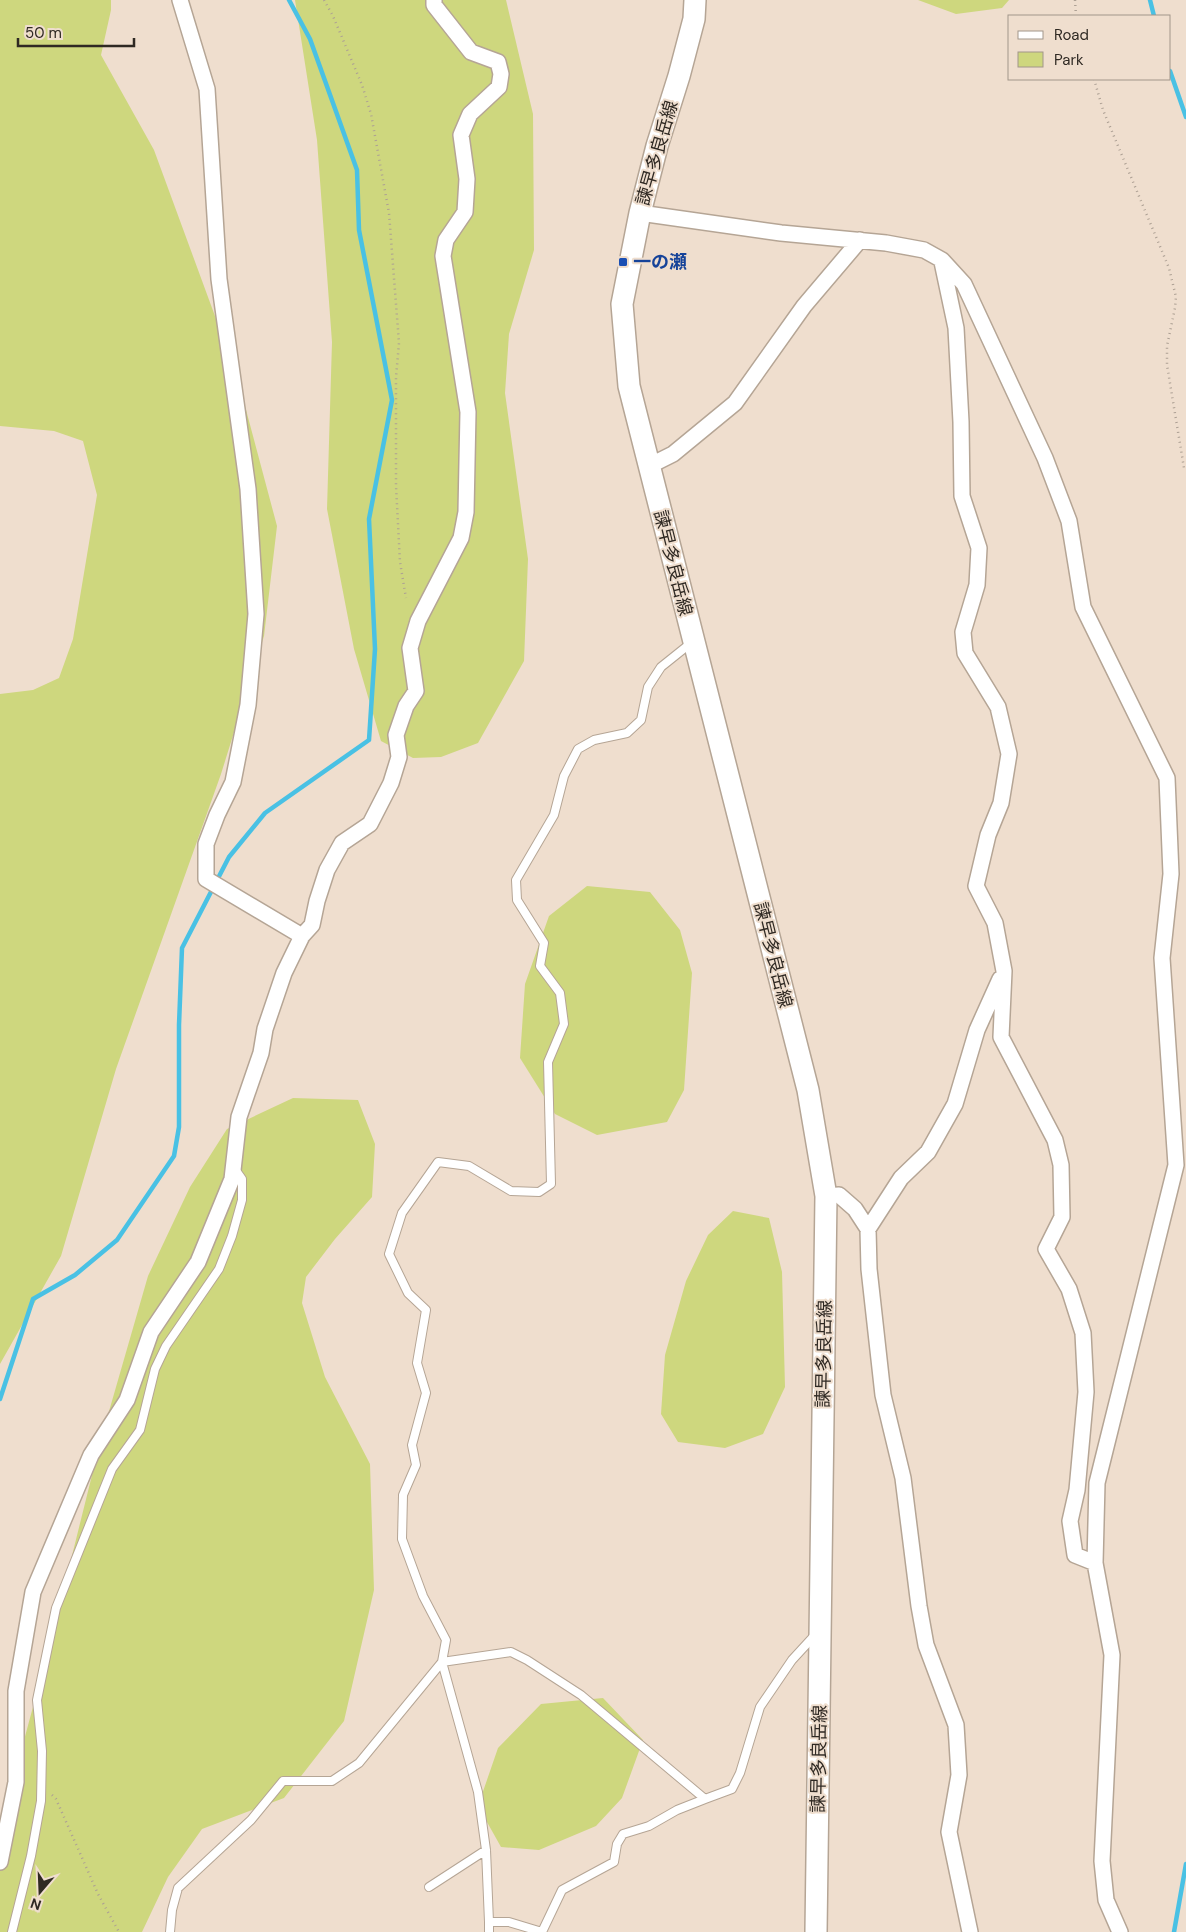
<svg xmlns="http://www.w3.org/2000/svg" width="1186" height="1932" viewBox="0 0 1186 1932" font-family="'DM Sans','Noto Sans JP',sans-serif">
  <rect width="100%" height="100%" fill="#efdece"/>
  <path fill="#ced77e" d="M 0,0 L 111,0 L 111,10 L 101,55 L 154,150 L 237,376 L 277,526 L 264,636 L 221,774 L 116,1069 L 61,1256 L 0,1364 L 0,694 L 33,690 L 59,678 L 73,639 L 97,495 L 83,441 L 54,431 L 0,426 Z
    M 295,0 L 506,0 L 533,114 L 534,250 L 509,334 L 505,393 L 528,559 L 524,661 L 478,743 L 441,757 L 413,758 L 381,741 L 354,649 L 327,509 L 332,342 L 317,140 Z
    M 918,0 L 1009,0 L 1002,8 L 956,14 Z
    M 587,886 L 650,892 L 680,930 L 692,973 L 684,1090 L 667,1122 L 597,1135 L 555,1114 L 520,1058 L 525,984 L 549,916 Z
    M 293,1098 L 358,1100 L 375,1144 L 372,1197 L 335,1239 L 306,1277 L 302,1303 L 325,1377 L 370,1464 L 374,1590 L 344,1721 L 284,1798 L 202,1829 L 168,1877 L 142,1932 L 0,1932 L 0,1829 L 50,1644 L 101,1439 L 148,1276 L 190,1187 L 227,1129 Z
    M 733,1211 L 769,1218 L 782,1272 L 785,1387 L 763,1434 L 725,1448 L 678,1442 L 661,1414 L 665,1355 L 686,1281 L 708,1235 Z
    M 603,1698 L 643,1740 L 622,1798 L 596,1826 L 539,1850 L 501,1847 L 478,1806 L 498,1748 L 541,1704 Z"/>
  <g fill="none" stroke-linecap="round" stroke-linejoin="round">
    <path stroke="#49c1e4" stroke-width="4.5" d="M 1150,0 L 1154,16
      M 1170,71 L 1186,117
      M 0,1399 L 33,1299 L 75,1275 L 117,1240 L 174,1156 L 179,1127 L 179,1025 L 182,948 L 229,857 L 265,813 L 369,740 L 375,649 L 369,519 L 392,400 L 359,230 L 357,170 L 310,39 L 289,0
      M 1174,1932 L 1186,1864"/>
    <defs>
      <path id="service" d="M 691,643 L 661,667 L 648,687 L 641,720 L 627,733 L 594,740 L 578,749 L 564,776 L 554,815 L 516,880 L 517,900 L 544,943 L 540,966 L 560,993 L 564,1024 L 548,1062 L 551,1184 L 539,1192 L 511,1191 L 469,1166 L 438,1162 L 402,1213 L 389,1254 L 408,1293 L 426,1310 L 417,1363 L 426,1393 L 412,1445 L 416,1465 L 403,1495 L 402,1539 L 423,1596 L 446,1640 L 442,1662 L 478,1792 L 486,1850 L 489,1922 L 509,1922 L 542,1932 L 562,1890 L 614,1862 L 617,1844 L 623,1834 L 649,1826 L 677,1810 L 705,1799
        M 429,1887 L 486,1850
        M 489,1922 L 489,1932
        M 12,1932 L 31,1856 L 41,1801 L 42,1751 L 37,1700 L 56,1608 L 112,1469 L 140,1430 L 155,1369 L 166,1346 L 219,1269 L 232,1236 L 242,1200 L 242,1179 L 235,1169
        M 170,1932 L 172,1910 L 178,1888 L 251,1820 L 283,1781 L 332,1781 L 359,1763 L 442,1662 L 511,1652 L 527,1660 L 581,1695 L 705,1799 L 732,1789 L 740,1773 L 760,1707 L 792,1660 L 815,1635"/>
      <path id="minor" d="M 180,0 L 207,89 L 219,279 L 248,489 L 256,614 L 248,705 L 233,782 L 217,815 L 206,844 L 206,879 L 302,936
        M 640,213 L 781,233 L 886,243 L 924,250 L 942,260 L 964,284 L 1045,458 L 1069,521 L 1083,607 L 1167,778 L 1171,874 L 1162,958 L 1176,1165 L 1097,1483 L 1095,1563 L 1112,1655 L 1102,1861 L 1106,1900 L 1120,1932
        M 942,262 L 956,328 L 961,422 L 962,496 L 979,548 L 977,585 L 963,632 L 965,653 L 998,707 L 1009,754 L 1001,803 L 988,835 L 976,886 L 995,923 L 1004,971 L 1001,1037 L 1055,1140 L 1061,1165 L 1062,1217 L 1046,1249 L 1069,1289 L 1083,1333 L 1086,1392 L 1077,1490 L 1070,1521 L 1075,1555 L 1095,1563
        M 649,466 L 673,454 L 735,403 L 804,306 L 860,240
        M 826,1196 L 839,1195 L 855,1209 L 868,1229 L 901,1178 L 928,1152 L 955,1104 L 977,1030 L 1000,979
        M 868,1229 L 869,1269 L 883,1395 L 903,1478 L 919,1606 L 926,1645 L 956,1725 L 959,1775 L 949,1832 L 970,1932
        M 0,1862 L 16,1782 L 16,1691 L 33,1592 L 91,1455 L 127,1400 L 151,1332 L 198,1262 L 232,1179 L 239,1117 L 261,1053 L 265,1029 L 284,973 L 302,936 L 312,925 L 317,901 L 327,870 L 342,843 L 370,824 L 391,783 L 399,757 L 396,735 L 406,706 L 416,691 L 410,648 L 418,621 L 461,538 L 466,512 L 468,412 L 443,256 L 446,240 L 465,212 L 467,179 L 461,135 L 470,114 L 499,87 L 501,74 L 498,62 L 471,52 L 434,5 L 434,0"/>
      <path id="secondary" d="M 695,0 L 694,19 L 679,76 L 657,146 L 640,213 L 622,304 L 629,386 L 808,1090 L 826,1196 L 816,1932"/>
    </defs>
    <use href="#service" stroke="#b5a595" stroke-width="10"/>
    <use href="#minor" stroke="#b5a595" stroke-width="18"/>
    <use href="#secondary" stroke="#b5a595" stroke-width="24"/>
    <path stroke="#ada094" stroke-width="2.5" stroke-dasharray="1 4" stroke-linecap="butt" d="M 324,0 L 333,16 L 362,85 L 371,114 L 389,213 L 399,343 L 396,377 L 396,486 L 400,562 L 406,598
      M 1075,0 L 1076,16
      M 1094,79 L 1103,110 L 1169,268 L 1176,297 L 1175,308 L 1167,346 L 1167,365 L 1184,468 L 1186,470
      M 52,1795 L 56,1799 L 98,1894 L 119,1932"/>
    <use href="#service" stroke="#fff" stroke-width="8"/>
    <use href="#minor" stroke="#fff" stroke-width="15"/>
    <use href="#secondary" stroke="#fff" stroke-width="21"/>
  </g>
  <rect fill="#1a4fb4" stroke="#efdece" stroke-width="2" x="618" y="257" width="10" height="10" rx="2.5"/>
  <g text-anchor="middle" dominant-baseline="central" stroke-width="4" stroke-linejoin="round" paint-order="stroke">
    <g font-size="18" fill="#2f2923" stroke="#efdece">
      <text transform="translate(657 153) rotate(-74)">諫早多良岳線</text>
      <text transform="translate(673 563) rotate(76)">諫早多良岳線</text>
      <text transform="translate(773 955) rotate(76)">諫早多良岳線</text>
      <text transform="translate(824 1354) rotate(-89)">諫早多良岳線</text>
      <text transform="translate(819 1759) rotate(-89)">諫早多良岳線</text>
    </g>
    <g font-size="18" font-weight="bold" fill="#164399" stroke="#efdece" text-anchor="start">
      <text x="633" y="262">一の瀬</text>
    </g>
  </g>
  <rect x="1008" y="15" width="162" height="65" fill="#efdece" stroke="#a2968a"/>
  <rect x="1018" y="31" width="25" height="8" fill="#ffffff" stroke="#a2968a"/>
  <text x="1054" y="40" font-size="15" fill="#2f2923">Road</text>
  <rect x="1018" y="52" width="25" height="15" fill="#ced77e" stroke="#a2968a"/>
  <text x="1054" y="65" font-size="15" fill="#2f2923">Park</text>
  <g transform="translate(40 1892) rotate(199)" stroke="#efdece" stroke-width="4" paint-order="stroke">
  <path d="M0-4L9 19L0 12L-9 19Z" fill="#2f2923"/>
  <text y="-8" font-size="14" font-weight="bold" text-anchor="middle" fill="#2f2923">N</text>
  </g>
  <path d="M18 38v8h116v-8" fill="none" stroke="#2f2923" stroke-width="2.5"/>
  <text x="25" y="38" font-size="15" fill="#2f2923" stroke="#efdece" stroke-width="4" paint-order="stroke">50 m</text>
</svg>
